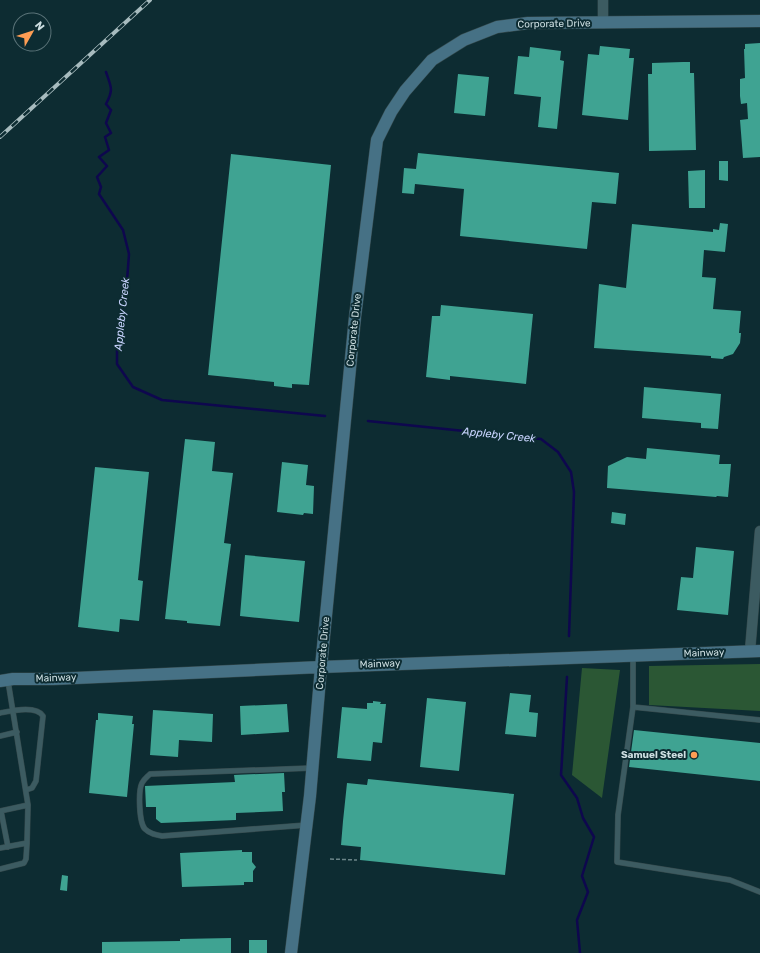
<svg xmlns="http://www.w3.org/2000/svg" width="760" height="953" viewBox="0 0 760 953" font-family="Rubik,sans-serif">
  <rect width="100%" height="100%" fill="#0d2c32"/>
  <path fill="#2b5734" d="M 760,664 L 760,711 L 649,705 L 649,666 Z
    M 582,668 L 620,670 L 602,798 L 572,775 Z"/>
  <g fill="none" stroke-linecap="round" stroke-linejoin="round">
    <path stroke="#0e074e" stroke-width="2.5" d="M 106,72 C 111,87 114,89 106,104 L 111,110 L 106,123 L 111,133 L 105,137 L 109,150 L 99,157 L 107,166 L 97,177 L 101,187 L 99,194 L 123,230 L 129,254 L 127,281 L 117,344 L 117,364 L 133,387 L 162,400 L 325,416
      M 368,421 L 541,439 L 558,452 L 571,472 L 574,492 L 569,636
      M 567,677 L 561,775 L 577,798 L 583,818 L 594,837 L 582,876 L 588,892 L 577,920 L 580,953"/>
  </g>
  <path fill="#3fa392" d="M 760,43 L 760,157 L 743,158 L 740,120 L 748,119 L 747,103 L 741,104 L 740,96 L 740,79 L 745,78 L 744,49 L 745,49 L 745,44 Z
    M 600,46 L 630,49 L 629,58 L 634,58 L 628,120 L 582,115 L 588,54 L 599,55 Z
    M 530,47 L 561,51 L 560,60 L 564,61 L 557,129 L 538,127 L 541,97 L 514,94 L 518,56 L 529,57 Z
    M 683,62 L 690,62 L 690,73 L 694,73 L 696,150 L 649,151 L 648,74 L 652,74 L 652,63 Z
    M 458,74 L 489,77 L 485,116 L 454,113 Z
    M 418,153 L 619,173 L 616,204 L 592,202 L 587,249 L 460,236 L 464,189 L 415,184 L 414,194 L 402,193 L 404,168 L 416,169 Z
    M 231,154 L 331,165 L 309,385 L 292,384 L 292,388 L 274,386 L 274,382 L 208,375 Z
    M 719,161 L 728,161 L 728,181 L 719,180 Z
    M 705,170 L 705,208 L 689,208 L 688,171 Z
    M 720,223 L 728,224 L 725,252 L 704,250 L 702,277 L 716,278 L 713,309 L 741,311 L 739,333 L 741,333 L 740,343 L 733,354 L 724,357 L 723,359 L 711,358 L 711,356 L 594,348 L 599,284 L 626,288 L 632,224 L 713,232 L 713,229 L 719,230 Z
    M 441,305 L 533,314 L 526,384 L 450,376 L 450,380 L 426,377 L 432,316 L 440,316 Z
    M 644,387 L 721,394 L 718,429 L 701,428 L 701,423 L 642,418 Z
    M 185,439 L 215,442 L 212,471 L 233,473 L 224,543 L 231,544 L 220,626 L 187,623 L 187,621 L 165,619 Z
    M 647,448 L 720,455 L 719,464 L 731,464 L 728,497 L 717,496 L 716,497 L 607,488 L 608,466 L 627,457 L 646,459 Z
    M 282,462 L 308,465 L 306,485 L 314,486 L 313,514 L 304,513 L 303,515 L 277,512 Z
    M 95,467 L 149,472 L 138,580 L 143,581 L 139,621 L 120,619 L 119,632 L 78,627 Z
    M 612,512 L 626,514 L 625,525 L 611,523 Z
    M 696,547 L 734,551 L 728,615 L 677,610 L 681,577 L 693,578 Z
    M 245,555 L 305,561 L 299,622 L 240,616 Z
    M 510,693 L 531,695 L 529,712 L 538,713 L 536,737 L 505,734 Z
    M 427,698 L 466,702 L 459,771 L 420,767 Z
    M 373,701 L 381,702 L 380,704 L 386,704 L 382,743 L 373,742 L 371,761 L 337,758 L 342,707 L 367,709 L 367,703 L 373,703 Z
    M 287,704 L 289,732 L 241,735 L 240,706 Z
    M 153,710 L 213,714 L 212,742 L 179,740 L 178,757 L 150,755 Z
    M 98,713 L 133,716 L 132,724 L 134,724 L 127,797 L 89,793 L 96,720 L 98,720 Z
    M 634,730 L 760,743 L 760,781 L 629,767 Z
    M 284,773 L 285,792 L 282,792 L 283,811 L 236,813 L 236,820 L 161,823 L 156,819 L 156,807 L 146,807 L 145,786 L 235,782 L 234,775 Z
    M 368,779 L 514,794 L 505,875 L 360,860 L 361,847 L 341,845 L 343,821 L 347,783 L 367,785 Z
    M 242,850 L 242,852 L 252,852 L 252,862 L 256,867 L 253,871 L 253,882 L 244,882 L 244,885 L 182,887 L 180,853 Z
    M 62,875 L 68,876 L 67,891 L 60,890 Z
    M 231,938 L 231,953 L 102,953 L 102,942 L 180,941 L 180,939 Z
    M 249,940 L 267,940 L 267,953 L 249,953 Z"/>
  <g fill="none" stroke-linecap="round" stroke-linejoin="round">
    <defs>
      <path id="lane" d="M 633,707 L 633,656
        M 0,713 C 11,711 36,705 43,716 L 36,781 L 32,788 L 26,790
        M 760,720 L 633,707 L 618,815 L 617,862 L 730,880 L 760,892
        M 0,736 L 17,732
        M 0,811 L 28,805 L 8,681
        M 1,811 L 8,847
        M 307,825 L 162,836 C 156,835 150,834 145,829 C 139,823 138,791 142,783 C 144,779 147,777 150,774 L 312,768
        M 27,843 L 28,805
        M 0,848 L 27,843 L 26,859 L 24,863 L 0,869"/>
      <path id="street" d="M 603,0 L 603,23
        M 750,651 L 760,531"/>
      <path id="secondary" d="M 0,681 L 13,679 L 53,679 L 321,667 L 760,651
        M 291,953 L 310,796 L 321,667 L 355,317 L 377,140 L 391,112 L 405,91 L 432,60 L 464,40 L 497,27 L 528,23 L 760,21"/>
    </defs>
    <use href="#lane" stroke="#35494c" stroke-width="6"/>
    <use href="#street" stroke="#35494c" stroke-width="11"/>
    <use href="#secondary" stroke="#35494c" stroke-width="13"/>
    <path stroke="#6c8589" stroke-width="1.5" stroke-dasharray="4 2" stroke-linecap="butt" d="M 330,859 L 357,860"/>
    <use href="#lane" stroke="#3c5b61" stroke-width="5"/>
    <use href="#street" stroke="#3c5b61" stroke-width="10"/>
    <use href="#secondary" stroke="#467185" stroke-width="12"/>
    <defs>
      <path id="rail" d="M 0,137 L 150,0"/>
    </defs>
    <use href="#rail" stroke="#a7bbbe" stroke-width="4"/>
    <use href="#rail" stroke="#0d2c32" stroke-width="2.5" stroke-dasharray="8" stroke-linecap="butt"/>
  </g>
  <circle fill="#fd9d54" stroke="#0d2c32" stroke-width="1.5" cx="694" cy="755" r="4"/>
  <g text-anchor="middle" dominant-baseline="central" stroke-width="4" stroke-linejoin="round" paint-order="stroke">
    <g font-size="10" fill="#cddee1" stroke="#0d2c32">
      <text transform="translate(554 24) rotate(-1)">Corporate Drive</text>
      <text transform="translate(354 330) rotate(-84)">Corporate Drive</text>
      <text transform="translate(323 653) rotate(-85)">Corporate Drive</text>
      <text transform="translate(704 653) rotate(-2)">Mainway</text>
      <text transform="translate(380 664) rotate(-2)">Mainway</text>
      <text transform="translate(56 678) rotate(-2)">Mainway</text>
    </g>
    <g font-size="10" font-weight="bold" fill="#cddee1" stroke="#0d2c32" text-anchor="end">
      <text x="686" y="755">Samuel Steel</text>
    </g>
    <g font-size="11" font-style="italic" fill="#c8d4fe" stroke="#0d2c32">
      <text transform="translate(122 314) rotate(-84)">Appleby Creek</text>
      <text transform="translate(499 435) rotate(6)">Appleby Creek</text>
    </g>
  </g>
  <g transform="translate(32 32) rotate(51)"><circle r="19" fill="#0d2c32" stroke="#5a7378"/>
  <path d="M0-3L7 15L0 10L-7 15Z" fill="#fd9d54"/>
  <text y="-6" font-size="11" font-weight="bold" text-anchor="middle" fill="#cddee1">N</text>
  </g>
</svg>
